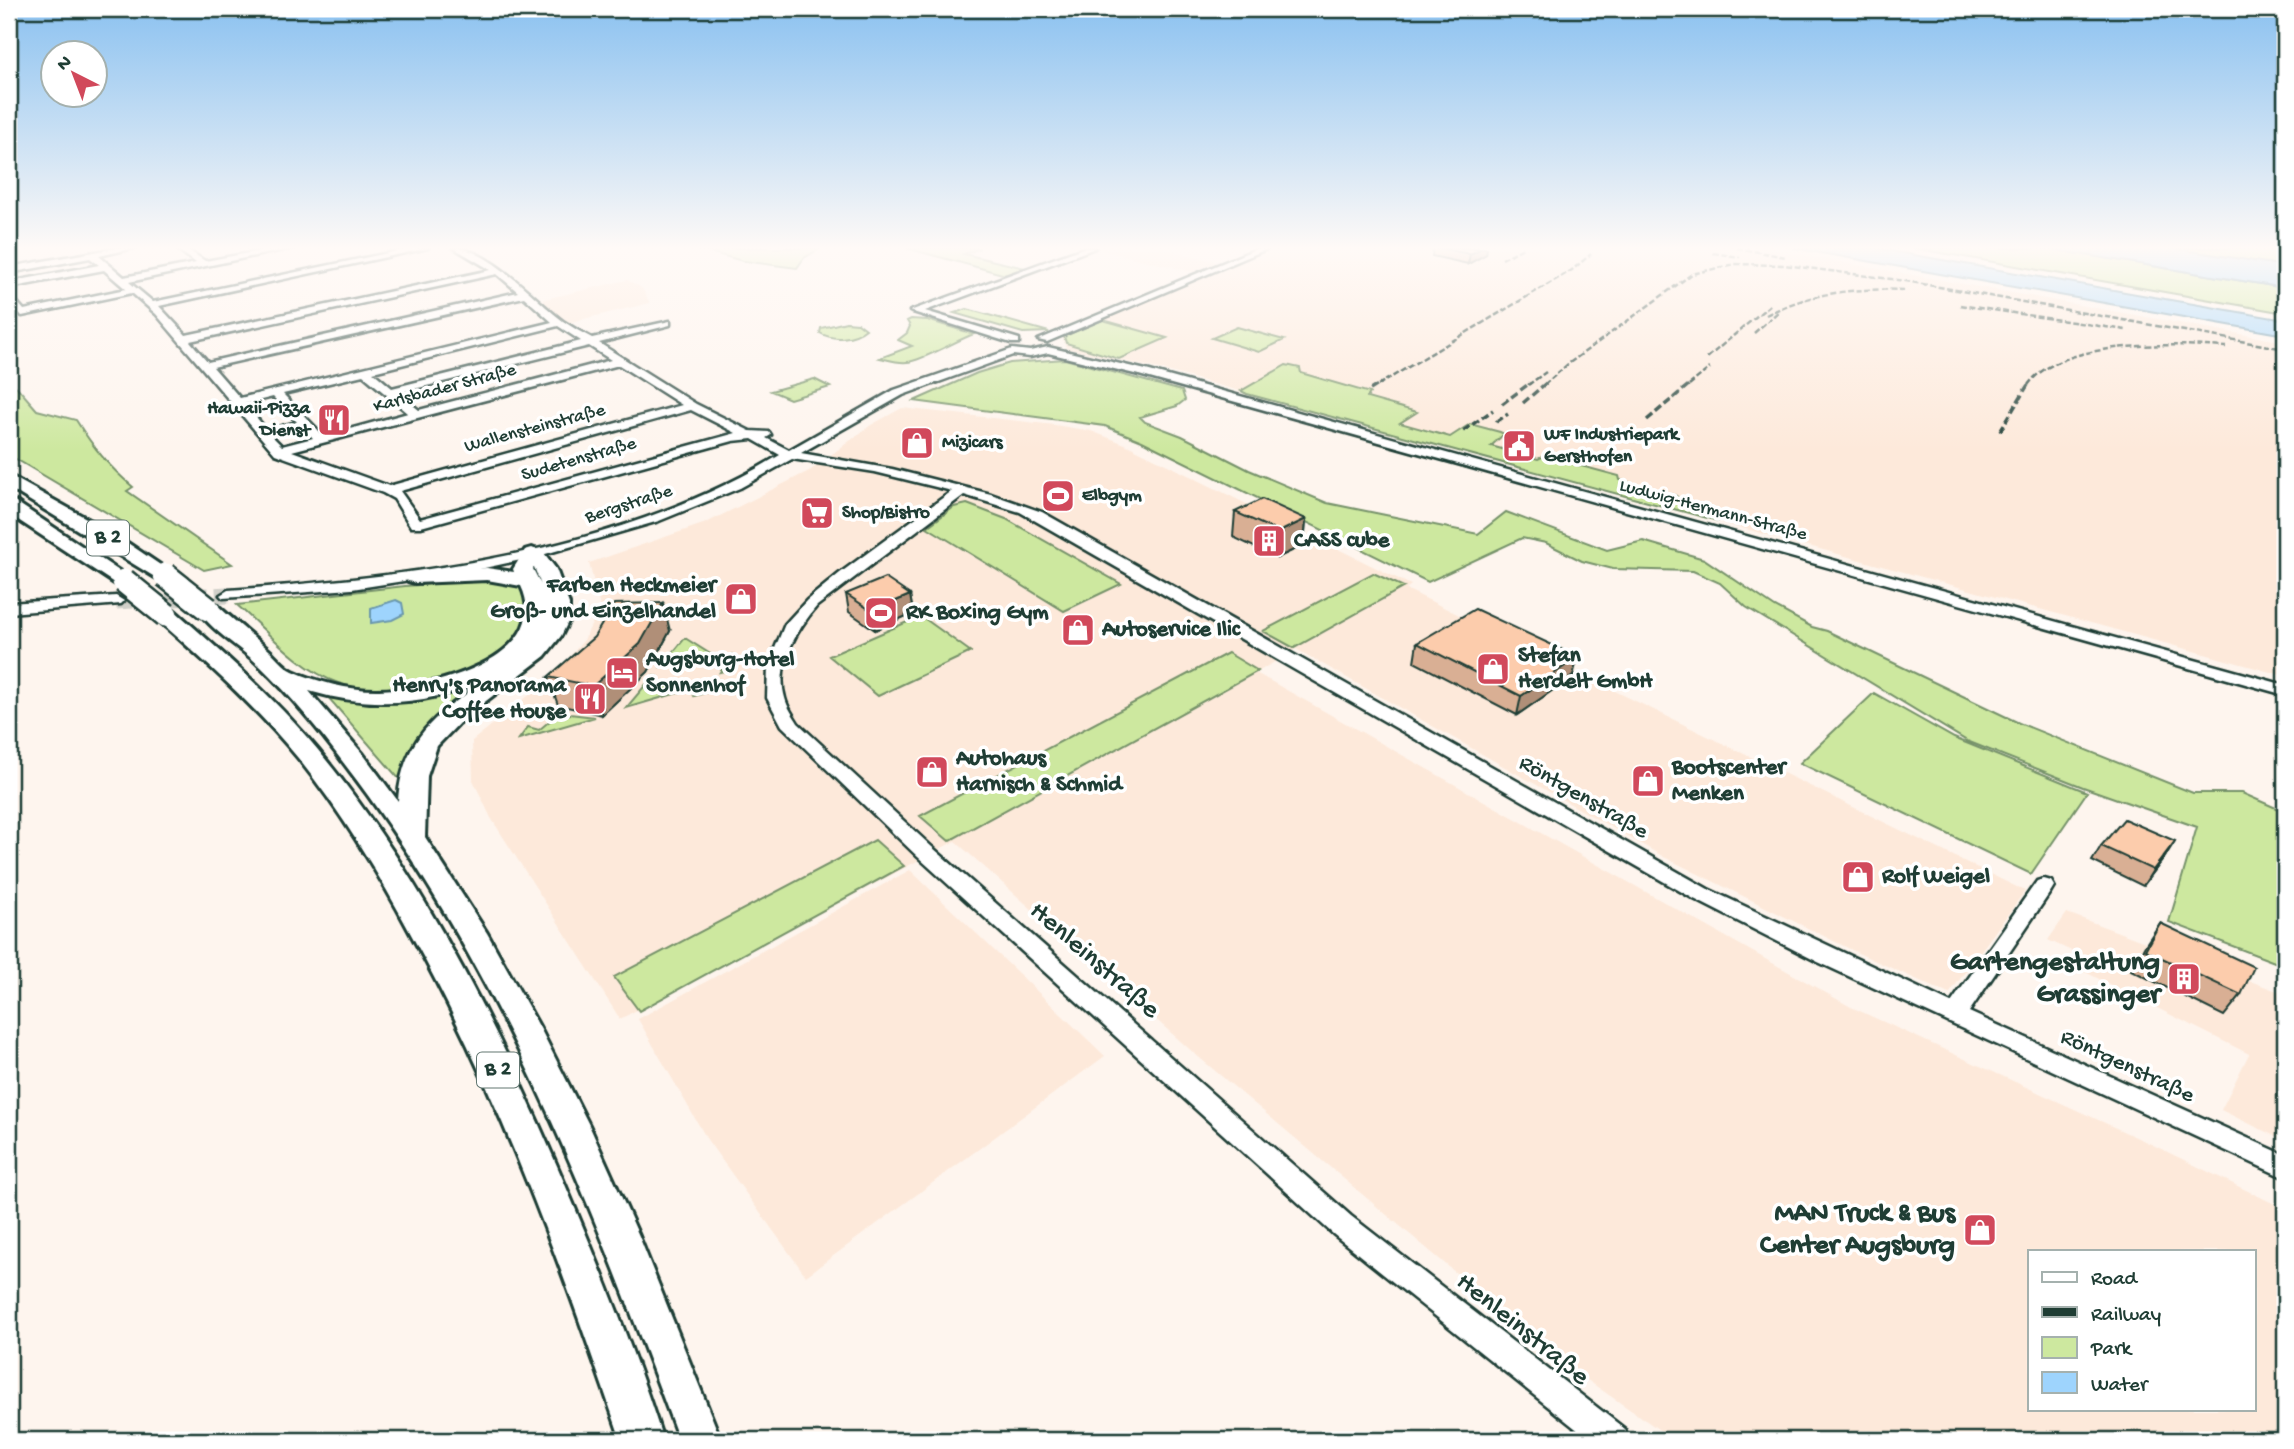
<svg xmlns="http://www.w3.org/2000/svg" width="2294" height="1449" viewBox="0 0 2294 1449" font-family="'Gochi Hand',sans-serif">
  <rect width="100%" height="100%" fill="#fef5ee"/>
  <filter id="ink" filterUnits="userSpaceOnUse"><feTurbulence type="fractalNoise" baseFrequency=".0143" numOctaves="2"/><feDisplacementMap in="SourceGraphic" scale="14" xChannelSelector="R" yChannelSelector="G"/><feConvolveMatrix kernelMatrix="1 2 1 2 8 2 1 2 1" color-interpolation-filters="sRGB"/></filter>
  <g filter="url(#ink)">
    <path fill="#fde9da" fill-rule="evenodd" d="M 1162,248 L 1217,262 L 1193,272 L 1097,249 Z
      M 1273,248 L 1763,248 L 2285,342 L 2285,676 L 1163,370 L 1066,348 L 1062,336 Z
      M 627,280 L 642,288 L 650,303 L 567,323 L 541,300 Z
      M 902,408 L 1055,425 L 1091,431 L 1125,444 L 1411,585 L 1406,589 L 2025,891 L 1949,994 L 1858,953 L 1664,857 L 1296,649 L 1256,673 L 1851,1007 L 2151,1144 L 2285,1209 L 2285,1440 L 1674,1440 L 1567,1366 L 1195,1054 L 955,841 L 620,1019 L 491,818 L 473,780 L 472,741 L 553,676 L 584,640 L 600,607 L 589,563 L 706,523 L 811,470 L 871,425 ZM 2030,1251 L 2254,1251 L 2254,1409 L 2030,1409 Z
      M 910,870 L 1105,1056 L 806,1276 L 708,1141 L 638,1019 Z
      M 2067,913 L 2285,994 L 2285,1141 L 2221,1110 L 2249,1054 L 2077,968 L 2084,957 L 2048,940 Z"/>
    <path fill="#cde89f" stroke="#76926a" stroke-width="2" d="M 694,248 L 821,248 L 804,258 L 797,268 L 743,261 Z
      M 906,248 L 980,248 L 964,254 L 1025,268 L 1006,275 Z
      M 1913,248 L 2044,248 L 2285,288 L 2285,313 Z
      M 2171,248 L 2285,248 L 2285,266 Z
      M 967,309 L 1049,332 L 1023,333 L 954,313 Z
      M 911,319 L 927,320 L 974,334 C 957,340 922,361 907,362 C 898,363 889,360 880,358 L 912,346 L 898,340 L 907,333 L 910,326 L 907,321 Z
      M 1103,320 L 1167,338 L 1119,359 L 1066,343 L 1064,336 Z
      M 846,322 L 858,323 L 866,329 C 854,339 833,341 820,333 L 821,328 Z
      M 1237,327 L 1284,340 L 1259,352 L 1212,338 Z
      M 1065,359 L 1182,391 L 1185,400 L 1177,406 L 1140,417 L 1145,422 L 1182,436 L 1249,470 L 1327,503 L 1478,534 L 1506,512 L 1607,550 L 1643,541 L 1704,559 L 1775,607 L 1812,627 L 1827,631 L 2019,723 L 2193,793 L 2242,793 L 2285,812 L 2285,966 L 2169,922 L 2197,827 L 2083,787 L 1967,741 L 1746,607 L 1720,583 L 1693,571 L 1613,569 L 1582,561 L 1546,543 L 1522,538 L 1428,582 L 1142,441 L 1105,426 L 914,401 L 977,373 L 1010,363 Z
      M 1286,365 L 1300,368 L 1301,373 L 1370,393 L 1367,398 L 1417,412 L 1400,423 L 1450,437 L 1470,424 L 1500,432 L 1504,434 L 1491,446 L 1538,459 L 1544,456 L 1619,476 L 1620,480 L 1676,496 L 1684,504 L 1723,516 L 1718,521 L 1247,394 L 1241,391 Z
      M 814,379 L 830,387 L 790,399 L 771,391 Z
      M 9,383 L 17,387 L 37,410 L 76,420 C 93,447 109,467 133,487 L 127,491 L 232,564 L 204,570 L 9,455 Z
      M 967,504 L 1006,519 L 1121,584 L 1064,611 L 927,527 L 954,507 Z
      M 1373,573 L 1404,587 L 1294,648 L 1263,631 Z
      M 500,579 C 515,582 522,586 527,601 C 543,657 435,686 396,690 C 377,691 355,689 338,683 C 299,669 267,631 237,605 L 405,586 Z
      M 543,582 C 548,594 556,609 550,623 C 537,657 465,695 437,721 C 419,737 410,758 400,780 L 327,696 C 350,700 373,703 397,700 C 437,695 537,666 546,619 C 548,606 543,595 539,583 Z
      M 921,616 L 971,652 L 878,696 L 829,656 Z
      M 685,638 L 720,660 L 731,655 L 725,671 L 720,672 L 725,665 L 671,660 L 665,667 L 661,667 Z
      M 1228,653 L 1258,671 L 949,841 L 920,816 Z
      M 653,676 L 658,677 L 653,684 L 714,689 L 719,682 L 723,685 L 721,688 L 694,696 L 691,689 L 626,708 Z
      M 1874,693 L 1954,738 L 2087,792 L 2031,874 L 1800,763 Z
      M 554,707 L 564,709 L 561,713 L 595,717 L 519,739 L 528,727 L 539,730 L 559,713 L 549,709 Z
      M 875,840 L 904,866 L 639,1011 L 614,977 Z"/>
    <path fill="#9ed4fd" stroke="#6b98ad" stroke-width="2" d="M 1793,248 L 1874,248 L 2285,320 L 2285,335 Z
      M 2044,248 L 2171,248 L 2285,266 L 2285,288 Z
      M 396,600 L 402,603 L 404,614 L 392,620 L 371,623 L 371,608 Z"/>
    <g fill="none" stroke-linecap="round" stroke-linejoin="round">
      <path stroke="#d1d0c9" stroke-width="17" stroke-dasharray="17 8" stroke-linecap="butt" d="M 116,601 L 228,595"/>
      <defs>
        <path id="minor" d="M 117,248 L 134,248 L 99,256 L 124,277 L 196,263 L 176,248 L 185,248 L 205,261 L 276,248 L 293,248 L 129,282 L 153,302 L 412,248 L 428,248 L 159,306 L 186,335 L 491,270 L 454,248 C 488,247 536,301 563,321 C 572,327 582,333 592,338 L 670,321 L 670,325 L 599,343 L 696,404 L 750,431 L 769,432 L 771,435 L 766,438 L 789,450 L 894,390 L 1012,349 L 1030,351 L 1048,347 L 1146,370 L 2285,685 L 2285,695 L 1139,375 L 1048,353 L 1030,357 L 1013,355 L 903,395 L 801,453 L 892,469 L 991,494 L 1042,512 L 1708,889 L 1951,1003 L 2037,881 L 2044,879 L 2051,881 L 2054,886 L 2051,891 L 1969,1012 L 2285,1155 L 2285,1178 L 1818,962 L 1694,899 L 1020,512 L 964,495 L 817,606 C 797,630 775,665 785,698 C 787,707 794,716 798,723 L 932,847 L 1351,1216 L 1625,1429 L 1629,1440 L 1590,1440 L 1333,1234 L 918,857 L 782,726 L 767,698 L 768,665 L 785,624 L 807,600 L 840,573 L 952,491 L 875,472 L 792,459 L 740,488 L 659,521 L 535,557 L 475,570 L 352,589 L 223,598 L 220,595 L 228,590 C 415,576 616,554 780,455 L 752,439 L 733,441 L 421,527 L 411,527 L 394,499 L 383,493 L 275,454 L 156,314 L 132,293 L 22,316 L 9,302 L 9,293 L 24,310 L 126,289 L 104,270 L 9,288 L 9,282 L 99,265 L 90,258 L 9,273 L 9,267 ZM 497,274 L 518,292 L 208,362 L 190,341 ZM 524,297 L 552,322 L 240,398 L 213,367 ZM 558,326 L 581,341 L 392,388 L 373,372 ZM 589,346 L 611,360 L 419,410 L 398,393 ZM 619,365 L 682,405 L 389,486 L 292,451 ZM 363,375 L 408,413 L 324,436 L 283,394 ZM 273,397 L 297,422 L 267,430 L 245,404 ZM 691,410 L 736,433 L 420,519 L 400,491 ZM 303,428 L 313,438 L 282,446 L 272,436 Z
          M 1083,248 L 1095,248 L 925,311 L 1019,339 L 1019,343 L 1011,343 L 910,311 Z
          M 1258,248 L 1269,248 L 1047,342 L 1038,340 Z
          M 116,596 L 124,601 L 121,604 L 9,613 L 9,603 Z"/>
        <path id="highway" d="M 9,475 L 113,533 L 175,575 L 172,579 L 158,579 L 9,488 Z
          M 9,500 L 16,502 L 134,581 L 131,585 L 117,585 L 9,514 Z
          M 532,548 L 544,553 L 556,569 L 569,604 L 569,620 L 561,636 L 545,656 L 465,717 L 437,746 L 427,776 L 425,837 L 487,933 L 540,1028 L 589,1125 L 639,1236 L 721,1440 L 679,1440 C 592,1205 500,967 346,766 C 320,731 291,696 260,666 C 240,647 212,631 197,609 L 200,604 L 216,604 C 233,620 251,634 269,650 C 276,656 284,667 293,671 C 317,682 349,690 376,690 C 427,690 555,658 521,586 L 487,580 L 415,583 L 408,581 L 405,577 L 408,573 L 487,568 L 514,572 L 513,569 L 525,550 ZM 534,567 L 541,585 L 533,569 ZM 489,678 C 440,712 402,736 398,801 L 363,754 L 309,691 C 371,709 430,706 489,678 Z
          M 166,608 L 174,610 C 224,654 275,698 318,750 C 429,884 508,1048 575,1208 C 607,1284 638,1362 663,1440 L 621,1440 C 562,1267 500,1096 412,936 C 379,874 342,813 298,758 C 256,707 207,663 158,620 L 155,615 L 158,610 Z"/>
      </defs>
      <use href="#minor" stroke="#1f3d34" stroke-width="5"/>
      <use href="#highway" stroke="#1f3d34" stroke-width="6"/>
      <use href="#minor" fill="#fff" fill-rule="evenodd"/>
      <use href="#highway" fill="#fff" fill-rule="evenodd"/>
      <path stroke="#1f3d34" stroke-width="2.5" stroke-dasharray="6 2.5" stroke-linecap="butt" d="M 1737,248 L 1786,257
        M 1713,253 L 1740,257
        M 1502,259 L 1523,248
        M 1960,305 L 2126,330
        M 1766,315 C 1811,292 1855,288 1905,290
        M 1754,333 L 1778,312
        M 1707,358 L 1771,304
        M 1378,385 L 1572,270 L 1591,254
        M 1528,385 L 1546,372
        M 1544,385 L 1568,364 L 1692,274 L 1735,264 L 1785,265 L 1906,281 L 2285,349
        M 1689,385 L 1710,368
        M 2028,385 C 2060,339 2174,344 2226,347"/>
      <path stroke="#1f3d34" stroke-width="3.5" stroke-dasharray="8 3.5" stroke-linecap="butt" d="M 1370,390 L 1381,383
        M 1523,403 L 1546,383
        M 1502,404 L 1530,383
        M 1647,420 L 1691,383
        M 1496,422 L 1508,414
        M 1463,431 L 1493,410
        M 2000,431 L 2029,383"/>
      <defs>
        <path id="highway-bridge" d="M 165,575 L 208,609
          M 124,581 L 166,615"/>
      </defs>
      <use href="#highway-bridge" stroke="#1f3d34" stroke-width="28" stroke-linecap="butt"/>
      <use href="#highway-bridge" stroke="#fff" stroke-width="23"/>
    </g>
    <path fill="#d9af94" stroke="#1f3d34" stroke-width="2" d="M 1433,248 L 1487,248 L 1486,254 L 1468,264 L 1432,256 Z
      M 1235,512 L 1306,519 L 1304,545 L 1277,558 L 1233,537 Z
      M 846,594 L 910,595 L 913,613 L 875,630 L 849,612 Z
      M 670,631 L 648,672 L 602,715 L 558,705 L 548,677 Z
      M 1417,643 L 1573,676 L 1517,715 L 1414,662 Z
      M 2101,846 L 2165,857 L 2143,886 L 2092,861 Z
      M 2160,923 L 2241,995 L 2224,1016 L 2131,970 L 2146,944 Z"/>
    <path fill="#b08f78" stroke="#1f3d34" stroke-width="2" d="M 1482,248 L 1487,248 L 1486,254 L 1468,264 L 1470,254 Z
      M 1306,519 L 1304,545 L 1277,558 L 1279,532 Z
      M 910,595 L 913,613 L 875,630 L 872,611 Z
      M 663,603 L 670,631 L 648,672 L 602,715 L 593,686 Z
      M 1578,657 L 1573,676 L 1517,715 L 1521,696 Z
      M 2175,841 L 2165,857 L 2143,886 L 2153,870 Z"/>
    <path fill="#fcccac" stroke="#1f3d34" stroke-width="2" d="M 1439,248 L 1482,248 L 1470,254 Z
      M 1262,499 L 1306,519 L 1279,532 L 1235,512 Z
      M 885,578 L 910,595 L 872,611 L 846,594 Z
      M 663,603 L 640,644 L 593,686 L 548,677 L 594,637 L 614,604 Z
      M 1475,609 L 1578,657 L 1521,696 L 1417,643 Z
      M 2124,819 L 2175,841 L 2153,870 L 2101,846 Z
      M 2160,923 L 2254,967 L 2241,995 L 2145,950 Z"/>
  </g>
  <linearGradient id="sky" x2="0" y2="1"><stop stop-color="#8ac1f0"/><stop offset="0.55" stop-color="#fffaf7"/><stop offset="1" stop-color="#fffaf7" stop-opacity="0"/></linearGradient>
  <rect width="2294" height="451" fill="url(#sky)"/>
  <defs>
    <symbol id="restaurant-square" viewBox="-11 -11 22 22"><rect x="-9" y="-9" width="18" height="18" rx="4" fill="#d1495b" stroke="#fff"/><path d="M-5-6h1v4h1v-4h1v4h1v-4h1v5L-1.5 .5V6h-2V.5L-5-1ZM5-6V6H3V1.5H1.5Q1.5-4 5-6Z" fill="#fff"/></symbol>
    <symbol id="shop-square" viewBox="-11 -11 22 22"><rect x="-9" y="-9" width="18" height="18" rx="4" fill="#d1495b" stroke="#fff"/><path d="M-5-2.5h2.3a2.7 3.5 0 0 1 5.4 0H5L5.5 6h-11ZM-1.5-2.5h3a1.5 2.3 0 0 0-3 0Z" fill="#fff"/></symbol>
    <symbol id="civic-square" viewBox="-11 -11 22 22"><rect x="-9" y="-9" width="18" height="18" rx="4" fill="#d1495b" stroke="#fff"/><path d="M-.6-6.5H3V-4.5H.6V-3L4-1V1h2V6H-6V1h2V-1L-.6-3ZM-1.2 2.5V6h2.4V2.5Z" fill="#fff"/></symbol>
    <symbol id="stadium-square" viewBox="-11 -11 22 22"><rect x="-9" y="-9" width="18" height="18" rx="4" fill="#d1495b" stroke="#fff"/><path d="M0-5a6.5 5 0 1 0 0 10a6.5 5 0 1 0 0-10ZM-3.5-1.8h7v3.6h-7Z" fill="#fff"/></symbol>
    <symbol id="supermarket-square" viewBox="-11 -11 22 22"><rect x="-9" y="-9" width="18" height="18" rx="4" fill="#d1495b" stroke="#fff"/><path d="M-6-5.5h2.5l.6 2H6L4.5 2H-2.5L-4.4-4H-6ZM-1.5 3.2a1.3 1.3 0 1 0 .1 0ZM3 3.2a1.3 1.3 0 1 0 .1 0Z" fill="#fff"/></symbol>
    <symbol id="building-square" viewBox="-11 -11 22 22"><rect x="-9" y="-9" width="18" height="18" rx="4" fill="#d1495b" stroke="#fff"/><path d="M-4-6H4V6H1V3H-1V6H-4ZM-2.5-4.3h1.7v1.8h-1.7ZM.8-4.3h1.7v1.8H.8ZM-2.5-1h1.7V.8h-1.7ZM.8-1h1.7V.8H.8Z" fill="#fff"/></symbol>
    <symbol id="hotel-square" viewBox="-11 -11 22 22"><rect x="-9" y="-9" width="18" height="18" rx="4" fill="#d1495b" stroke="#fff"/><path d="M-6-4.5h1.5V1H6V5H4.5V3h-9V5H-6ZM-4 0a1.8 1.8 0 1 1 3.6 0ZM.5 0V-2.5h3Q6-2.5 6 0Z" fill="#fff"/></symbol>
  </defs>
  <g fill-rule="evenodd">
    <use href="#restaurant-square" x="315" y="401" width="38" height="38"/>
    <use href="#shop-square" x="898" y="424" width="38" height="38"/>
    <use href="#civic-square" x="1500" y="427" width="38" height="38"/>
    <use href="#stadium-square" x="1039" y="477" width="38" height="38"/>
    <use href="#supermarket-square" x="798" y="494" width="38" height="38"/>
    <use href="#building-square" x="1250" y="522" width="38" height="38"/>
    <use href="#shop-square" x="722" y="580" width="38" height="38"/>
    <use href="#stadium-square" x="862" y="594" width="38" height="38"/>
    <use href="#shop-square" x="1059" y="611" width="38" height="38"/>
    <use href="#shop-square" x="1474" y="650" width="38" height="38"/>
    <use href="#hotel-square" x="603" y="654" width="38" height="38"/>
    <use href="#restaurant-square" x="571" y="680" width="38" height="38"/>
    <use href="#shop-square" x="913" y="753" width="38" height="38"/>
    <use href="#shop-square" x="1629" y="762" width="38" height="38"/>
    <use href="#shop-square" x="1839" y="858" width="38" height="38"/>
    <use href="#building-square" x="2165" y="960" width="38" height="38"/>
    <use href="#shop-square" x="1961" y="1211" width="38" height="38"/>
  </g>
  <g text-anchor="middle" dominant-baseline="central" stroke-width="7" stroke-linejoin="round" paint-order="stroke">
    <g font-size="19" fill="#1f3d34" stroke="#fff">
      <text transform="translate(445 389) rotate(-15)">Karlsbader Straße</text>
      <text transform="translate(535 429) rotate(-15)">Wallensteinstraße</text>
      <text transform="translate(579 460) rotate(-16)">Sudetenstraße</text>
      <text transform="translate(629 505) rotate(-18)">Bergstraße</text>
      <text transform="translate(1713 511) rotate(15)">Ludwig-Hermann-Straße</text>
    </g>
    <g font-size="19" font-weight="bold" fill="#1f3d34" stroke="#fff" text-anchor="start">
      <text x="310" y="409" text-anchor="end">Hawaii-Pizza<tspan x="310" dy="22">Dienst</tspan></text>
      <text x="1544" y="435">WF Industriepark<tspan x="1544" dy="22">Gersthofen</tspan></text>
      <text x="942" y="443">Mizicars</text>
      <text x="1082" y="496">Elbgym</text>
      <text x="842" y="513">Shop/Bistro</text>
    </g>
    <g fill="#fff" stroke="#627771" stroke-width="2">
      <rect x="87" y="520.5" width="42" height="35" rx="5"/>
      <rect x="477" y="1052.5" width="42" height="35" rx="5"/>
    </g>
    <g font-size="21" font-weight="bold" fill="#1f3d34">
      <text x="108" y="538">B 2</text>
      <text x="498" y="1070">B 2</text>
    </g>
    <g font-size="23" font-weight="bold" fill="#1f3d34" stroke="#fff" text-anchor="start">
      <text x="1294" y="541">CASS cube</text>
      <text x="716" y="586" text-anchor="end">Farben Heckmeier<tspan x="716" dy="26">Groß- und Einzelhandel</tspan></text>
      <text x="906" y="613">RK Boxing Gym</text>
      <text x="1102" y="630">Autoservice Ilic</text>
      <text x="1518" y="656">Stefan<tspan x="1518" dy="26">Herdelt GmbH</tspan></text>
      <text x="646" y="660">Augsburg-Hotel<tspan x="646" dy="26">Sonnenhof</tspan></text>
      <text x="566" y="686" text-anchor="end">Henry's Panorama<tspan x="566" dy="26">Coffee House</tspan></text>
      <text x="956" y="759">Autohaus<tspan x="956" dy="26">Harnisch &amp; Schmid</tspan></text>
      <text x="1672" y="768">Bootscenter<tspan x="1672" dy="26">Menken</tspan></text>
      <text x="1882" y="877">Rolf Weigel</text>
    </g>
    <g font-size="23" fill="#1f3d34" stroke="#fff">
      <text transform="translate(1583 798) rotate(30)">Röntgenstraße</text>
      <text transform="translate(2127 1067) rotate(25)">Röntgenstraße</text>
    </g>
    <g font-size="28" fill="#1f3d34" stroke="#fff">
      <text transform="translate(1094 961) rotate(41)">Henleinstraße</text>
      <text transform="translate(1522 1330) rotate(39)">Henleinstraße</text>
    </g>
    <g font-size="28" font-weight="bold" fill="#1f3d34" stroke="#fff" text-anchor="end">
      <text x="2160" y="963">Gartengestaltung<tspan x="2160" dy="32">Grassinger</tspan></text>
      <text x="1955" y="1214">MAN Truck &amp; Bus<tspan x="1955" dy="32">Center Augsburg</tspan></text>
    </g>
  </g>
  <rect width="2294" height="1449" fill="none" stroke="#fff" stroke-width="35"/>
  <rect x="18" y="18" width="2259" height="1414" fill="none" stroke="#1f3d34" stroke-width="2.5" filter="url(#ink)"/>
  <rect x="2028" y="1250" width="228" height="161" fill="#ffffff" stroke="#a5b1ae" stroke-width="2"/>
  <rect x="2042" y="1272" width="35" height="10" fill="#ffffff" stroke="#a5b1ae" stroke-width="2"/>
  <text x="2091" y="1284" font-size="21" fill="#1f3d34">Road</text>
  <rect x="2042" y="1307" width="35" height="10" fill="#1f3d34" stroke="#a5b1ae" stroke-width="2"/>
  <text x="2091" y="1320" font-size="21" fill="#1f3d34">Railway</text>
  <rect x="2042" y="1337" width="35" height="21" fill="#cde89f" stroke="#a5b1ae" stroke-width="2"/>
  <text x="2091" y="1354" font-size="21" fill="#1f3d34">Park</text>
  <rect x="2042" y="1372" width="35" height="21" fill="#9ed4fd" stroke="#a5b1ae" stroke-width="2"/>
  <text x="2091" y="1390" font-size="21" fill="#1f3d34">Water</text>
  <g transform="translate(74 74) rotate(318)"><circle r="33" fill="#ffffff" stroke="#a5b1ae" stroke-width="2"/>
  <path d="M0-5L12 26L0 18L-12 26Z" fill="#d1495b"/>
  <text y="-10" font-size="19" font-weight="bold" text-anchor="middle" fill="#1f3d34">N</text>
  </g>
</svg>
